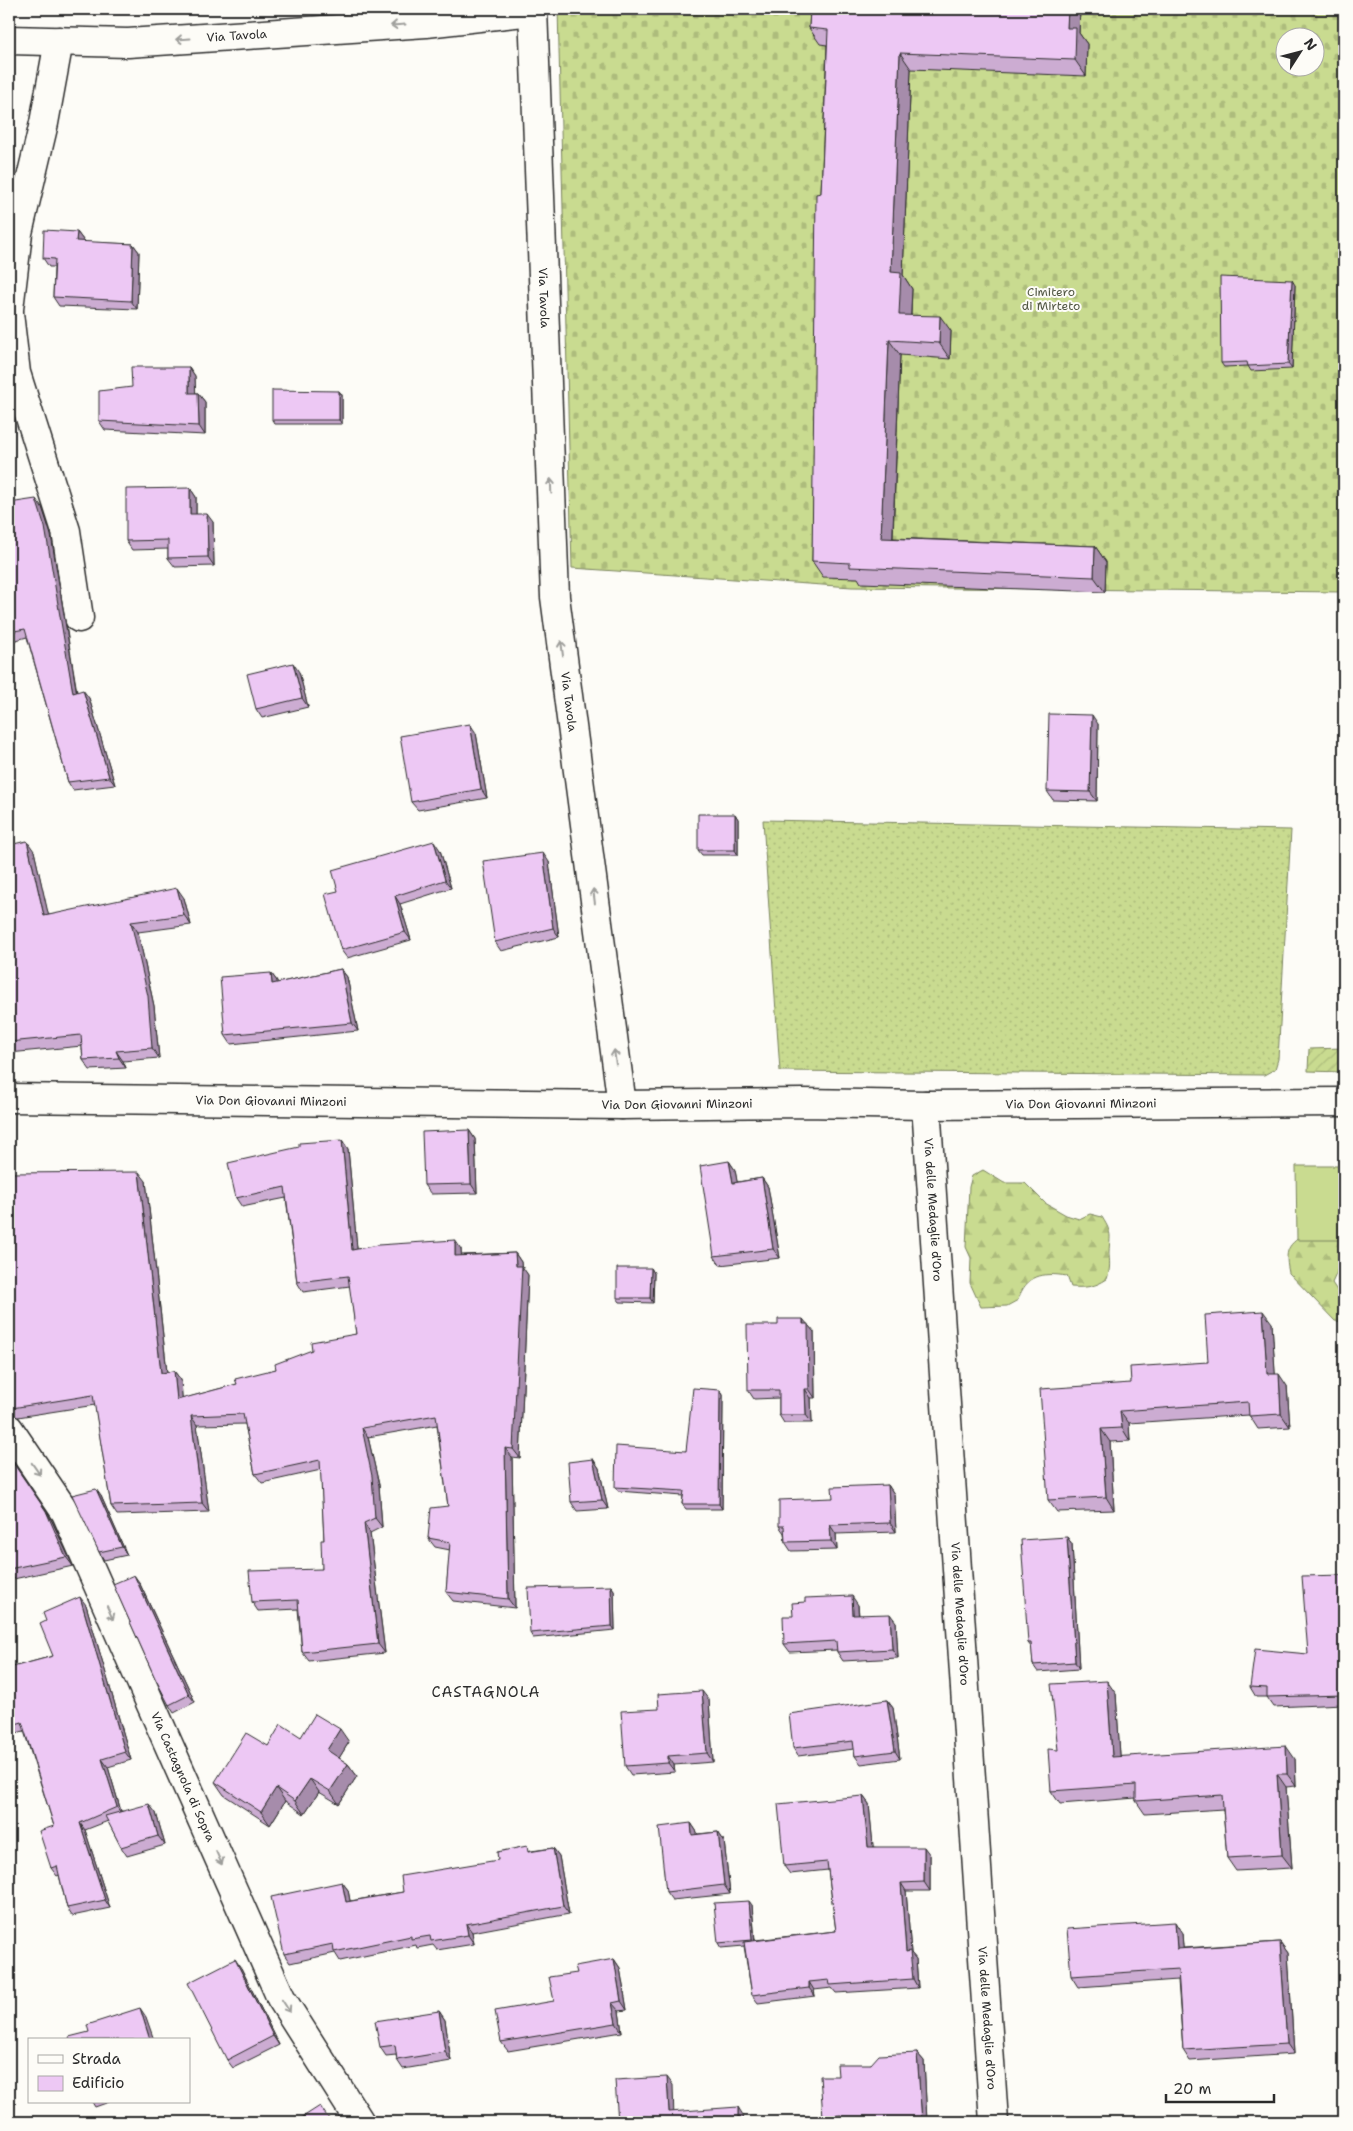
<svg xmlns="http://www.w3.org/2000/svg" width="1353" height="2131" viewBox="0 0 1353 2131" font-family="'Shantell Sans',sans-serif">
  <defs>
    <pattern id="grass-dots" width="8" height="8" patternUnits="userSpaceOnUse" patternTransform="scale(1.25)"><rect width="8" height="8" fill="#c9db90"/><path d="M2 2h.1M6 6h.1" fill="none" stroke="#adbc7c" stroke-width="1.8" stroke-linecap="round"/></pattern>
    <pattern id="forest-firs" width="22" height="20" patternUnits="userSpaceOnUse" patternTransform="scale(1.25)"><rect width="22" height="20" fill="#c9db90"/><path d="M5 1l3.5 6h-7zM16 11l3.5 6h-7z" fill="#adbc7c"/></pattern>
    <pattern id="cemetery-stones" width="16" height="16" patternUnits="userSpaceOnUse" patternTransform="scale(1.25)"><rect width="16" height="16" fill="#c9db90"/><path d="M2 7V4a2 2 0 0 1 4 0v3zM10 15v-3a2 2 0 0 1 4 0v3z" fill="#adbc7c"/></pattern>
    <pattern id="garden-furrows" width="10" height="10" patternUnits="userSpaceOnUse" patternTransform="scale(1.25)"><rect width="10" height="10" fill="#c9db90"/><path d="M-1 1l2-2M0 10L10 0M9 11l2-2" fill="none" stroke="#adbc7c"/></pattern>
  </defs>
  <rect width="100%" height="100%" fill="#fdfcf7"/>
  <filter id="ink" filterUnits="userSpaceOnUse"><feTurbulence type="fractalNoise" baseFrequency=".02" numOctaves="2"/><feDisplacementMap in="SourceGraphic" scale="10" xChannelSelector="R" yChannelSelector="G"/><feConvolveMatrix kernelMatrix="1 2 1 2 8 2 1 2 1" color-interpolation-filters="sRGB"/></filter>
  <g filter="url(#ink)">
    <path fill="url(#grass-dots)" stroke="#7a835e" d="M 763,820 L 1291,830 L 1278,1059 L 1275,1069 L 1264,1075 L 780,1071 Z"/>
    <path fill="url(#forest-firs)" stroke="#7a835e" d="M 983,1170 L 1004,1183 L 1025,1183 L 1045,1203 L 1066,1215 L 1079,1219 L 1090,1214 L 1102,1217 C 1114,1236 1109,1236 1109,1255 C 1110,1264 1110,1270 1107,1279 C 1095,1287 1086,1288 1071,1287 L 1067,1276 C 1042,1272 1026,1275 1018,1300 L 1007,1306 L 981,1307 L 970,1283 L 971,1258 L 966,1247 L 969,1187 L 972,1176 Z
      M 1310,1230 L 1342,1237 L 1344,1256 L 1332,1283 L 1344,1301 L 1344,1322 L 1335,1321 L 1289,1273 C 1283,1245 1291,1244 1310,1230 Z"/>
    <path fill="url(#cemetery-stones)" stroke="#7a835e" fill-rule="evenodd" d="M 558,9 L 1344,9 L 1344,592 L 852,587 L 572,568 ZM 1286,38 L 1316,38 L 1316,68 L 1286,68 Z"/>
    <path fill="url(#garden-furrows)" stroke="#7a835e" d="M 1344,1048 L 1344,1072 L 1308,1071 L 1309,1049 Z"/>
    <path fill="#c9db90" stroke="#7a835e" d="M 1296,1166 L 1344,1166 L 1344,1240 L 1297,1240 Z"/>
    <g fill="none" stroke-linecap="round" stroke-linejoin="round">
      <defs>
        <g id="street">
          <path id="s1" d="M 533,9 L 555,597 L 622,1105"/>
          <path id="s2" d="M 9,40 L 128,43 L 426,23 L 533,11"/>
          <path d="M 9,309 L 18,233 L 44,123 L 59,41"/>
          <path d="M 9,313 L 16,373 L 66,531 L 79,618"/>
          <path id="s3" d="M 9,1098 L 622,1105 L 802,1103 L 926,1105 L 1344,1102"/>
          <path id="s4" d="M 926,1105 L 994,2122"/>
          <path id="s5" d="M 9,1429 L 66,1513 L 281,1998 L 360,2122"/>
        </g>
      </defs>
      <use href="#street" stroke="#2b2b2b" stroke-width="31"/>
      <use href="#street" stroke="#fdfcf7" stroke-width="28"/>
    </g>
    <path fill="#ccacd2" stroke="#2b2b2b" d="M 810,9 L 1080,9 L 1079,33 L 1087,44 L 1086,76 L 911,69 L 903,275 L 912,289 L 911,315 L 951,331 L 950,359 L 900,355 L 893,538 L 1095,546 L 1106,562 L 1105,592 L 861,583 L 858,578 L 823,577 L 812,561 L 821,193 L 827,45 L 820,44 L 809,28 Z
      M 77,232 L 83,240 L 83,242 L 133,244 L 139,252 L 137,309 L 59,306 L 53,297 L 54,267 L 49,267 L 43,258 Z
      M 1295,285 L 1292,369 L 1251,371 L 1248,366 L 1224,367 L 1221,363 Z
      M 189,367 L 195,376 L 195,393 L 198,393 L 205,402 L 205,435 L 105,430 L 99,421 L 132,387 Z
      M 339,391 L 342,395 L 342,424 L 275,424 L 272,420 Z
      M 190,488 L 196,497 L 196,514 L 213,522 L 214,566 L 175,567 L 168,558 L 168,549 L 132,550 L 126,541 Z
      M 9,503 L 42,507 L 51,535 L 77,692 L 89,698 L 115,785 L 73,790 L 68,782 L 27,637 L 9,642 Z
      M 299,672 L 308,707 L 262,718 L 256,709 Z
      M 1098,724 L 1097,801 L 1053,800 L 1047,791 Z
      M 476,733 L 487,798 L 418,810 L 411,802 Z
      M 735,814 L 738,819 L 738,855 L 702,855 L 698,850 Z
      M 9,845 L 34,851 L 48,915 L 184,898 L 191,925 L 138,932 L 154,1006 L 159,1058 L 123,1061 L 126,1068 L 90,1070 L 83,1060 L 82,1046 L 9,1053 Z
      M 440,850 L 451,888 L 400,904 L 411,940 L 347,958 L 341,950 L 338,891 Z
      M 549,862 L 559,937 L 501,951 L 495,942 Z
      M 341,969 L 347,977 L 358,1031 L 231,1044 L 225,1035 L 271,973 L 277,981 L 277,983 Z
      M 469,1130 L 475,1139 L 477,1193 L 431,1194 L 424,1185 Z
      M 342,1140 L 348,1149 L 357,1249 L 461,1249 L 461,1255 L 515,1253 L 521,1262 L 521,1266 L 528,1275 L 520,1458 L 512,1457 L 515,1608 L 453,1601 L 446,1592 L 450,1550 L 435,1547 L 428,1538 L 448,1506 L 437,1425 L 368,1437 L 379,1485 L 382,1527 L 370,1533 L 385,1653 L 309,1661 L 302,1652 L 298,1609 L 258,1611 L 252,1602 L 322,1569 L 324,1540 L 321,1470 L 262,1483 L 255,1474 L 245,1424 L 197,1425 L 209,1512 L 117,1515 L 111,1506 L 95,1405 L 18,1417 L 9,1414 L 9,1173 L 146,1181 L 167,1372 L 174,1371 L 181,1380 L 182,1399 L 237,1384 L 276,1369 L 356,1334 L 350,1286 L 303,1292 L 297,1282 L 286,1198 L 242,1207 L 236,1198 Z
      M 729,1161 L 735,1170 L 737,1182 L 762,1178 L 768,1187 L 780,1258 L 720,1265 L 714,1256 Z
      M 651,1268 L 654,1273 L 653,1303 L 620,1302 L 617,1298 Z
      M 1272,1323 L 1275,1374 L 1287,1386 L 1290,1427 L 1258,1429 L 1249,1415 L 1129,1423 L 1130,1441 L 1110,1442 L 1114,1510 L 1057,1512 L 1048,1500 L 1131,1383 L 1208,1362 Z
      M 807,1324 L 814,1332 L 815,1398 L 811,1398 L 812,1423 L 784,1423 L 779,1415 L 779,1398 L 754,1399 L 748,1390 Z
      M 720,1390 L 723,1395 L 722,1509 L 686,1509 L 682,1504 L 683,1496 L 618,1491 L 615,1487 L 686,1451 Z
      M 9,1456 L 52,1521 L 73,1566 L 9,1580 Z
      M 593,1459 L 599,1468 L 608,1509 L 577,1511 L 571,1502 Z
      M 1344,1472 L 1344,1520 L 1339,1513 Z
      M 888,1485 L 894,1494 L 896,1532 L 836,1534 L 837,1550 L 791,1551 L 785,1542 L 784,1533 L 779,1526 L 833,1498 Z
      M 101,1496 L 127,1555 L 104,1560 L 99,1552 Z
      M 1067,1537 L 1072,1544 L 1079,1669 L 1038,1672 L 1033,1665 L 1032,1648 L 1028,1643 Z
      M 1344,1575 L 1344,1704 L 1274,1707 L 1267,1697 L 1256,1697 L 1250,1687 L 1308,1654 Z
      M 139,1582 L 195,1702 L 174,1713 L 169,1705 Z
      M 611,1586 L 614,1590 L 615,1630 L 533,1638 L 530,1633 Z
      M 86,1605 L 131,1760 L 108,1767 L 121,1811 L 156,1813 L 165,1845 L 127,1856 L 121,1847 L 108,1821 L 85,1830 L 110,1908 L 72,1916 L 67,1908 L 59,1875 L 57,1876 L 51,1868 L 54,1826 L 24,1731 L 9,1735 L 9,1668 L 53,1656 Z
      M 858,1605 L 859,1615 L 896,1622 L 898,1658 L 843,1661 L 837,1652 L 837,1650 L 790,1652 L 784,1644 L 793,1616 Z
      M 1116,1694 L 1120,1757 L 1295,1759 L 1296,1786 L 1286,1787 L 1292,1868 L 1236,1871 L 1227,1858 L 1223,1809 L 1145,1814 L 1136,1801 L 1136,1798 L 1060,1804 L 1051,1791 L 1058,1750 Z
      M 709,1700 L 713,1762 L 674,1765 L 675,1772 L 631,1775 L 625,1766 L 659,1709 Z
      M 887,1700 L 893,1708 L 900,1759 L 861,1764 L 855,1756 L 854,1749 L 798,1756 L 793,1748 Z
      M 301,1737 L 349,1742 L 339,1758 L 348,1764 L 357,1776 L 339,1804 L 319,1792 L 304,1814 L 285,1801 L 270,1825 L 224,1795 L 215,1782 L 268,1746 Z
      M 863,1796 L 869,1804 L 873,1847 L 930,1855 L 930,1891 L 906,1891 L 911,1953 L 916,1959 L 918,1988 L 836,1993 L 832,1988 L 814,1990 L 815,1996 L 758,2003 L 752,1995 L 744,1946 L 721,1948 L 718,1943 L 752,1905 L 755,1940 L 836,1931 L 828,1870 L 790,1874 L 784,1866 Z
      M 691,1823 L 697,1832 L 697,1834 L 718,1832 L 724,1841 L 730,1894 L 672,1900 L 666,1892 Z
      M 553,1848 L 559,1856 L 569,1914 L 472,1932 L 474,1944 L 437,1950 L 433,1945 L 417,1948 L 416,1945 L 340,1961 L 335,1953 L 290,1963 L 284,1954 L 342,1882 L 348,1890 L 350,1901 L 403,1892 L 498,1860 L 531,1851 Z
      M 1182,1933 L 1183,1948 L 1280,1942 L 1288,1953 L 1294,2054 L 1190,2061 L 1183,2050 L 1178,1980 L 1078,1987 L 1071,1976 Z
      M 614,1959 L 620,1968 L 627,2010 L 619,2011 L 622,2032 L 508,2051 L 501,2042 L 554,2001 L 577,1973 Z
      M 241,1968 L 279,2045 L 233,2068 L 227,2060 Z
      M 439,2011 L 445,2020 L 451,2061 L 403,2069 L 397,2060 L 396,2055 L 386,2056 L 380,2047 Z
      M 917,2053 L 924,2061 L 927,2122 L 827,2122 L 823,2117 L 838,2076 L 871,2064 Z
      M 92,2102 L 109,2102 L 95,2107 Z"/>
    <path fill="#a68cab" stroke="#2b2b2b" d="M 1068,9 L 1080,9 L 1079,33 L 1087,44 L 1086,76 L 1075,60 L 1067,28 Z
      M 900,53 L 911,69 L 903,275 L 912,289 L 910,331 L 899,315 L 891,272 Z
      M 77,232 L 83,240 L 82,250 L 76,241 Z
      M 133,244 L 139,252 L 137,309 L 131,301 Z
      M 1292,280 L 1295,285 L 1292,369 L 1288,364 Z
      M 940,316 L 951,331 L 950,359 L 939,343 Z
      M 889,340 L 900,355 L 892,554 L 881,538 Z
      M 189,367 L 195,376 L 196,402 L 189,393 Z
      M 339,391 L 342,395 L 342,424 L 339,420 Z
      M 198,393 L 205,402 L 205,435 L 199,426 Z
      M 190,488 L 196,497 L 196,523 L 190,514 Z
      M 36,499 L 42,507 L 51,535 L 78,701 L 73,693 Z
      M 207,514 L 213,522 L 214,566 L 208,557 Z
      M 1095,546 L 1106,562 L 1105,592 L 1094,577 Z
      M 293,663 L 299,672 L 308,707 L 302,698 Z
      M 83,690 L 89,698 L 115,785 L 109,777 Z
      M 1092,715 L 1098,724 L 1097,801 L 1090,792 Z
      M 470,724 L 476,733 L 487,798 L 481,789 Z
      M 735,814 L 738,819 L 738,855 L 735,850 Z
      M 27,841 L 34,851 L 51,926 L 44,916 Z
      M 434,841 L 440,850 L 451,888 L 445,880 Z
      M 543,853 L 549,862 L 559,937 L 553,928 Z
      M 177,888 L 184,898 L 191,925 L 184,915 Z
      M 395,896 L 400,904 L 411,940 L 405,932 Z
      M 131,922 L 138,932 L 154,1006 L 159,1058 L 152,1048 Z
      M 341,969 L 347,977 L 358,1031 L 352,1023 Z
      M 271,973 L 277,981 L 278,992 L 272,984 Z
      M 116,1051 L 123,1061 L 126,1068 L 119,1058 Z
      M 469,1130 L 475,1139 L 477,1193 L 471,1184 Z
      M 342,1140 L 348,1149 L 358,1259 L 352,1250 Z
      M 729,1161 L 735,1170 L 739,1192 L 733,1183 Z
      M 139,1172 L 146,1181 L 168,1382 L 161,1373 Z
      M 762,1178 L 768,1187 L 780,1258 L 773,1249 Z
      M 455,1240 L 461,1249 L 462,1265 L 455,1256 Z
      M 515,1253 L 521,1262 L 522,1270 L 522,1266 L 528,1275 L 520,1458 L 513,1449 L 516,1266 Z
      M 651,1268 L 654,1273 L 653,1303 L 650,1298 Z
      M 1263,1311 L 1272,1323 L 1276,1387 L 1267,1374 Z
      M 803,1319 L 814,1332 L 815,1398 L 809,1389 Z
      M 174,1371 L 181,1380 L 183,1410 L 177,1400 Z
      M 1279,1374 L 1287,1386 L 1290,1427 L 1281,1414 Z
      M 805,1389 L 811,1398 L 812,1423 L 806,1415 Z
      M 720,1390 L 723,1395 L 722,1509 L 719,1504 Z
      M 1120,1411 L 1129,1423 L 1130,1441 L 1122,1428 Z
      M 191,1416 L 197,1425 L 209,1512 L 202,1503 Z
      M 362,1428 L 368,1437 L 379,1485 L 382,1527 L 375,1518 Z
      M 1101,1429 L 1110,1442 L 1114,1510 L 1106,1497 Z
      M 505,1448 L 512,1457 L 515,1608 L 508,1599 Z
      M 9,1456 L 52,1521 L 73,1566 L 66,1557 Z
      M 593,1459 L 599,1468 L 608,1509 L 602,1500 Z
      M 888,1485 L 894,1494 L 896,1532 L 890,1523 Z
      M 96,1489 L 101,1496 L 127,1555 L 122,1547 Z
      M 364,1523 L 370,1533 L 385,1653 L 378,1644 Z
      M 830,1525 L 836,1534 L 837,1550 L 831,1541 Z
      M 1067,1537 L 1072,1544 L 1079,1669 L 1075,1662 Z
      M 134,1575 L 139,1582 L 195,1702 L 189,1695 Z
      M 611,1586 L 614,1590 L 615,1630 L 612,1626 Z
      M 852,1596 L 858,1605 L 859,1624 L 853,1615 Z
      M 80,1597 L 86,1605 L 131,1760 L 125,1752 Z
      M 890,1614 L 896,1622 L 898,1658 L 892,1649 Z
      M 1107,1681 L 1116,1694 L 1121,1770 L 1112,1757 Z
      M 702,1691 L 709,1700 L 713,1762 L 707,1753 Z
      M 887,1700 L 893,1708 L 900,1759 L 895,1751 Z
      M 340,1729 L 349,1742 L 336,1763 L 327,1750 Z
      M 1286,1746 L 1295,1759 L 1296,1786 L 1287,1774 Z
      M 668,1756 L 674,1765 L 675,1772 L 668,1763 Z
      M 102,1759 L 108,1767 L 122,1815 L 117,1807 Z
      M 348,1764 L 357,1776 L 339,1804 L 330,1791 Z
      M 1277,1774 L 1286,1787 L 1292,1868 L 1282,1855 Z
      M 310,1779 L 319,1792 L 304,1814 L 295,1801 Z
      M 276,1788 L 285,1801 L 270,1825 L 261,1812 Z
      M 863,1796 L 869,1804 L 874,1856 L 868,1847 Z
      M 149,1804 L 156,1813 L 165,1845 L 158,1836 Z
      M 80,1823 L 85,1830 L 110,1908 L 105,1900 Z
      M 691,1823 L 697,1832 L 698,1843 L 692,1835 Z
      M 718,1832 L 724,1841 L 730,1894 L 724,1885 Z
      M 924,1847 L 930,1855 L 930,1891 L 924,1882 Z
      M 553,1848 L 559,1856 L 569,1914 L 563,1906 Z
      M 342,1882 L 348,1890 L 352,1911 L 346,1902 Z
      M 901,1883 L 906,1891 L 911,1953 L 916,1959 L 918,1988 L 913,1979 L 906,1952 Z
      M 749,1901 L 752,1905 L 755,1945 L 752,1940 Z
      M 1175,1922 L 1182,1933 L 1184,1959 L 1177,1949 Z
      M 466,1924 L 472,1932 L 474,1944 L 468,1935 Z
      M 1280,1942 L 1288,1953 L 1294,2054 L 1287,2044 Z
      M 235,1959 L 241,1968 L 279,2045 L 273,2036 Z
      M 614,1959 L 620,1968 L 627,2010 L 621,2001 Z
      M 809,1982 L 814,1990 L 815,1996 L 809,1988 Z
      M 612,2003 L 619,2011 L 622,2032 L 616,2023 Z
      M 140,2008 L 146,2017 L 154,2040 L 150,2040 Z
      M 439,2011 L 445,2020 L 451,2061 L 445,2052 Z
      M 917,2053 L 924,2061 L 927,2122 L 922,2122 Z
      M 667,2077 L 673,2085 L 674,2120 L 669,2112 Z
      M 738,2107 L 743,2115 L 744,2122 L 738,2122 Z"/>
    <path fill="#edc8f4" stroke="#2b2b2b" d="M 810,9 L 1068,9 L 1067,28 L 1076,28 L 1075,60 L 900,53 L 891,272 L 901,273 L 899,315 L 940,316 L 939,343 L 889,340 L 881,538 L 1095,546 L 1094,577 L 850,567 L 850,563 L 812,561 L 816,194 L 821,193 L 828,30 L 809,28 Z
      M 44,230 L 77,232 L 76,241 L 133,244 L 131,301 L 53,297 L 55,259 L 43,258 Z
      M 1220,277 L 1292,280 L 1288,364 L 1248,366 L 1247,362 L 1221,363 Z
      M 131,367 L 189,367 L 189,393 L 198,393 L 199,426 L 99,421 L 99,391 L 132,387 Z
      M 272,390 L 339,391 L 339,420 L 272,420 Z
      M 190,488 L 190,514 L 207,514 L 208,557 L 168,558 L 168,540 L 126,541 L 126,489 Z
      M 36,499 L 45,527 L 73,693 L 83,690 L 109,777 L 68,782 L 25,629 L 9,632 L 9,503 Z
      M 293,663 L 302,698 L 256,709 L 247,674 Z
      M 1049,714 L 1092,715 L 1090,792 L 1047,791 Z
      M 470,724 L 481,789 L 411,802 L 400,736 Z
      M 698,814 L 735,814 L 735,850 L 698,850 Z
      M 27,841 L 44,916 L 177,888 L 184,915 L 131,922 L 148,996 L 152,1048 L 116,1051 L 119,1058 L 83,1060 L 81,1035 L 9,1042 L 9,845 Z
      M 434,841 L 445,880 L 395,896 L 405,932 L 341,950 L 325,894 L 338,891 L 332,870 Z
      M 543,853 L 553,928 L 495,942 L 483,861 Z
      M 341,969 L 352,1023 L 225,1035 L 220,977 L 271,973 L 272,984 Z
      M 469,1130 L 471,1184 L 424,1185 L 422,1132 Z
      M 342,1140 L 352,1250 L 378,1245 L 455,1240 L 455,1256 L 515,1253 L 516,1266 L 522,1266 L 513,1449 L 505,1448 L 508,1599 L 446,1592 L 450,1542 L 428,1538 L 431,1508 L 448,1506 L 436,1415 L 362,1428 L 372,1476 L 375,1518 L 364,1523 L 378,1644 L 302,1652 L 298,1600 L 252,1602 L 249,1571 L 322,1569 L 321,1540 L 324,1540 L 320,1460 L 255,1474 L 243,1414 L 191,1416 L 202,1503 L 111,1506 L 93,1395 L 12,1408 L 9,1407 L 9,1173 L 139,1172 L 161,1373 L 174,1371 L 177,1400 L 237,1384 L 235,1379 L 276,1369 L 275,1364 L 312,1350 L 311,1342 L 356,1334 L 348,1276 L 297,1282 L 285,1187 L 236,1198 L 228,1163 L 299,1147 L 299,1143 Z
      M 729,1161 L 733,1183 L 762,1178 L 773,1249 L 714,1256 L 700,1166 Z
      M 617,1268 L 651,1268 L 650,1298 L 617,1298 Z
      M 1263,1311 L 1267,1374 L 1279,1374 L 1281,1414 L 1249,1416 L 1248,1402 L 1120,1411 L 1122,1428 L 1101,1429 L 1106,1497 L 1048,1500 L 1040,1389 L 1131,1383 L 1130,1367 L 1208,1362 L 1205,1315 Z
      M 778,1319 L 803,1319 L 803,1324 L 808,1324 L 809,1389 L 805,1389 L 806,1415 L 779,1415 L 779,1390 L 748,1390 L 747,1325 L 778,1325 Z
      M 693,1388 L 720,1390 L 719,1504 L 682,1504 L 684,1491 L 615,1487 L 616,1446 L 686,1451 Z
      M 9,1457 L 46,1511 L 66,1557 L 9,1569 Z
      M 593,1459 L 602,1500 L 571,1502 L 568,1462 Z
      M 1338,1472 L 1344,1472 L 1344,1512 L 1339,1513 Z
      M 888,1485 L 890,1523 L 830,1525 L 831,1541 L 785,1542 L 784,1526 L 779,1526 L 779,1500 L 833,1498 L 832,1487 Z
      M 96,1489 L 122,1547 L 99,1552 L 72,1495 Z
      M 1067,1537 L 1075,1662 L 1033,1665 L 1031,1643 L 1028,1643 L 1021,1540 Z
      M 134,1575 L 189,1695 L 169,1705 L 155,1678 L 113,1584 Z
      M 1344,1575 L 1344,1695 L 1267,1697 L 1267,1688 L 1250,1687 L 1255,1649 L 1308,1654 L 1302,1576 Z
      M 611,1586 L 612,1626 L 530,1633 L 528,1588 Z
      M 852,1596 L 853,1615 L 890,1614 L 892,1649 L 837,1652 L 836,1641 L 784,1644 L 783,1616 L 793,1616 L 792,1603 L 805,1602 L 805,1598 Z
      M 80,1597 L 125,1752 L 102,1759 L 117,1807 L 80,1823 L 105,1900 L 67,1908 L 57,1866 L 51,1868 L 39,1831 L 54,1826 L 22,1722 L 9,1726 L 9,1668 L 53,1656 L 40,1624 L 46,1621 L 43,1613 Z
      M 1107,1681 L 1112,1757 L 1286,1746 L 1287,1774 L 1277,1774 L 1282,1855 L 1227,1858 L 1222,1795 L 1136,1801 L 1136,1785 L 1051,1791 L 1048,1749 L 1058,1750 L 1051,1684 Z
      M 702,1691 L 707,1753 L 668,1756 L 668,1763 L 625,1766 L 621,1711 L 659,1709 L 658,1694 Z
      M 887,1700 L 895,1751 L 855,1756 L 853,1741 L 793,1748 L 789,1714 Z
      M 315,1714 L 340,1729 L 327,1750 L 348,1764 L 330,1791 L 310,1779 L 295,1801 L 276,1788 L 261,1812 L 215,1782 L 246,1733 L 268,1746 L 281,1724 L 301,1737 Z
      M 863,1796 L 868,1847 L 924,1847 L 924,1882 L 901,1883 L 906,1952 L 910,1951 L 913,1979 L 830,1985 L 829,1980 L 809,1982 L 809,1988 L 752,1995 L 744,1942 L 836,1931 L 827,1862 L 784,1866 L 778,1804 Z
      M 149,1804 L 158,1836 L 121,1847 L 105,1816 Z
      M 691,1823 L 692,1835 L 718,1832 L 724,1885 L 666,1892 L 659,1827 Z
      M 527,1846 L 528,1852 L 553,1848 L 563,1906 L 466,1924 L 468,1935 L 431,1941 L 430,1936 L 411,1939 L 411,1936 L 334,1952 L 333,1944 L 284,1954 L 271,1897 L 342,1882 L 346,1902 L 403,1892 L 401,1876 L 498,1860 L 497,1852 Z
      M 749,1901 L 752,1940 L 718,1943 L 714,1903 Z
      M 1175,1922 L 1177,1949 L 1280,1942 L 1287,2044 L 1183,2050 L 1178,1969 L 1071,1976 L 1067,1929 Z
      M 235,1959 L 273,2036 L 227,2060 L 188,1983 Z
      M 614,1959 L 621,2001 L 612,2003 L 616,2023 L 501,2042 L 495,2011 L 554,2001 L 549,1977 L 577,1973 L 575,1966 Z
      M 140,2008 L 150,2040 L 70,2040 L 69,2037 L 89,2032 L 87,2025 Z
      M 439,2011 L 445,2052 L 397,2060 L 395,2045 L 380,2047 L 375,2021 Z
      M 917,2053 L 922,2122 L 842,2122 L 841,2115 L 823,2117 L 820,2076 L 838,2076 L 837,2064 L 871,2064 L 879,2055 Z
      M 667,2077 L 669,2112 L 738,2107 L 738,2122 L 618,2122 L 615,2080 Z
      M 320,2106 L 331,2122 L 295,2122 Z"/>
    <defs><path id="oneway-shaft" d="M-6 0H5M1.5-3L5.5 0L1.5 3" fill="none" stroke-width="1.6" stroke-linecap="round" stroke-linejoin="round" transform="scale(1.25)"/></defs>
    <g stroke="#9e9e9b">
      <use href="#oneway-shaft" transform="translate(398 25) rotate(176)"/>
      <use href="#oneway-shaft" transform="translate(183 39) rotate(176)"/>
      <use href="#oneway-shaft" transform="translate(551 486) rotate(-92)"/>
      <use href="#oneway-shaft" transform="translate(562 648) rotate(-97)"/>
      <use href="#oneway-shaft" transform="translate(594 896) rotate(-97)"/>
      <use href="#oneway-shaft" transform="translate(615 1057) rotate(-97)"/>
      <use href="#oneway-shaft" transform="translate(36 1469) rotate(55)"/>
      <use href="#oneway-shaft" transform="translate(110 1613) rotate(66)"/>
      <use href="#oneway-shaft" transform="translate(219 1858) rotate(66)"/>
      <use href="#oneway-shaft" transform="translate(286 2006) rotate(57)"/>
    </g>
  </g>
  <g text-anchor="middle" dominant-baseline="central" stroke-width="4" stroke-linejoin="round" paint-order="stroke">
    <g font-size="12" fill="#2b2b2b" stroke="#fdfcf7">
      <text stroke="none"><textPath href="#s2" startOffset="228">Via Tavola</textPath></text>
      <text stroke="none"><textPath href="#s1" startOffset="289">Via Tavola</textPath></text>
      <text stroke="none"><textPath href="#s1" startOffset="694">Via Tavola</textPath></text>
      <text stroke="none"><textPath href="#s3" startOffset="262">Via Don Giovanni Minzoni</textPath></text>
      <text stroke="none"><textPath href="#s3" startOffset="668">Via Don Giovanni Minzoni</textPath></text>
      <text stroke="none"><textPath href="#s3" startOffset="1072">Via Don Giovanni Minzoni</textPath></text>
      <text stroke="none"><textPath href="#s4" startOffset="105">Via delle Medaglie d'Oro</textPath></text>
      <text stroke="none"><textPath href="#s4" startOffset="510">Via delle Medaglie d'Oro</textPath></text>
      <text stroke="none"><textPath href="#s5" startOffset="390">Via Castagnola di Sopra</textPath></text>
      <text stroke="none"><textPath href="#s4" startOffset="915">Via delle Medaglie d'Oro</textPath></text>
    </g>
    <g font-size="12" fill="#525744" stroke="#fdfcf7">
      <text x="1051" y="292">Cimitero<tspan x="1051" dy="14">di Mirteto</tspan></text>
    </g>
    <g font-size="15" letter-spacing="1" fill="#2b2b2b" stroke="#fdfcf7">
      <text x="486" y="1692">CASTAGNOLA</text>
    </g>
  </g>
  <rect width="1353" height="2131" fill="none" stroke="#fdfcf7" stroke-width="30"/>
  <rect x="15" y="15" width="1323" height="2101" fill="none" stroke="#2b2b2b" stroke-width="2" filter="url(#ink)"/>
  <rect x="28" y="2038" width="162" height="65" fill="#fdfcf7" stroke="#a9a8a5"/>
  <rect x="38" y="2055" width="25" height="8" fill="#fdfcf7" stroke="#a9a8a5"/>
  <text x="72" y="2064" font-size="15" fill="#2b2b2b">Strada</text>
  <rect x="38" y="2076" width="25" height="15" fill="#edc8f4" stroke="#a9a8a5"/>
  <text x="72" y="2088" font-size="15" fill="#2b2b2b">Edificio</text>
  <g transform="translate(1300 52) rotate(54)"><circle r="24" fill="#fdfcf7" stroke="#a9a8a5"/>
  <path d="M0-4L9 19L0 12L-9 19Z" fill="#2b2b2b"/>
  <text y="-8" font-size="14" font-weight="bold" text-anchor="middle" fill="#2b2b2b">N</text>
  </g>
  <path d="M1166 2094v8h108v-8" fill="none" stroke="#2b2b2b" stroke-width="2.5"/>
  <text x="1173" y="2094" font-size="15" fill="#2b2b2b" stroke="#fdfcf7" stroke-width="4" paint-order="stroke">20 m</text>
</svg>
